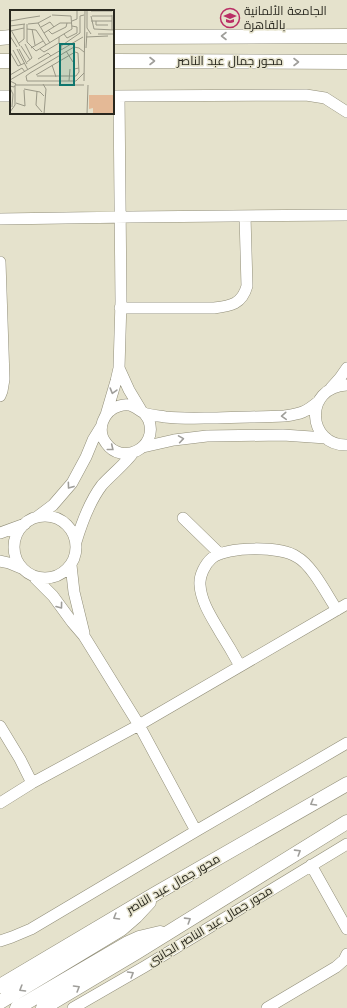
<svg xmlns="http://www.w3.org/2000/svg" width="347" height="1008" viewBox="0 0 347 1008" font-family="Jost,Cairo,sans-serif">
  <rect width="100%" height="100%" fill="#e5e2cc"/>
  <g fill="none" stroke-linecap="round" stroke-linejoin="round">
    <defs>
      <path id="minor" d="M 0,96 L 11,96
        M 113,96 L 306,95 L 325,98 L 347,112
        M 0,219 L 131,217 L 347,215
        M 0,262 L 4,379 L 2,391 L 0,396
        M 120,308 L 214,308 C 231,306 242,304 247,286 L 245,216
        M 119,368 L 129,390 L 141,410
        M 347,385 C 303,387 307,446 347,445
        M 331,388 L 340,378 L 347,368
        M 144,413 C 146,416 148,418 149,421 C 158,448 122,466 106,443 C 96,430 103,411 119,406 C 131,402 135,408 144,413 C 148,415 160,416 165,417 C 182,419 200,418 217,418 C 239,417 262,417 284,416 C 301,414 306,412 319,401
        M 106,415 L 116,381 L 119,368 L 121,301 L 119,96
        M 143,447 L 174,440 L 207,436 L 283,435 L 326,438
        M14 547a31 31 0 1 1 62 0a31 31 0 1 1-62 0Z
        M 37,517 L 53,505 L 72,483 L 86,457 L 93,440 L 101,427
        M 183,518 L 220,554
        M 0,533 L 25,524
        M 76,542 C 82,522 89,502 102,485 C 112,474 124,465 133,453
        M 0,561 L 9,563 L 21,568
        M 71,565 L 74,592 L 84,633
        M 35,578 L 53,596 L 72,622 L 84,636 L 139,725 L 196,831
        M 240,666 C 234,655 227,643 220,632 C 212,618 201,602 200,585 C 199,576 205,564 212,558 C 228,546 281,546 297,557 C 312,565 327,595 337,610
        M 0,726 L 20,759 L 32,783
        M 0,803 L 32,783 L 139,725 L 347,604
        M 311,865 L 347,929
        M 0,941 L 12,937 L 31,929 L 196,831 L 347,743
        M 73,1008 L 144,967 L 347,844
        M 267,1008 L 336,967 L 344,960 L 347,954"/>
      <path id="major" d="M 113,37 L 347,36
        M 0,38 L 11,37
        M 0,61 L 11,61
        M 113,61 L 347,62
        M 0,986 L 155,894 L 347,784
        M 0,1002 L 121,929 L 136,916 L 149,902
        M 17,1008 L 128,943 L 139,938 L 160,933
        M 43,1008 L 137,952 L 347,822"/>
    </defs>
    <use href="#minor" stroke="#918e79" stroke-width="12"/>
    <use href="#major" stroke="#918e79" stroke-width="15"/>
    <use href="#minor" stroke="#fff" stroke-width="11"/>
    <use href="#major" stroke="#fff" stroke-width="14"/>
  </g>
  <defs><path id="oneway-chevron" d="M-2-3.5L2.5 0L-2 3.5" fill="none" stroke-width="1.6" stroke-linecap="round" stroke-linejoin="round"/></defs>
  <g stroke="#9f9e9a">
    <use href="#oneway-chevron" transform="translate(224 36) rotate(180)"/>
    <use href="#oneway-chevron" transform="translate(152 61)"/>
    <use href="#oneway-chevron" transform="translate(296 62)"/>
    <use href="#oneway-chevron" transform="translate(113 391) rotate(106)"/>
    <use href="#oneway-chevron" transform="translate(284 416) rotate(176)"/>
    <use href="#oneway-chevron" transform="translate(181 439) rotate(-9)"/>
    <use href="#oneway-chevron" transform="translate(111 448) rotate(39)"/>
    <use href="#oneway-chevron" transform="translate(70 486) rotate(126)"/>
    <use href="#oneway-chevron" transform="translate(60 606) rotate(53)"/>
    <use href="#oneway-chevron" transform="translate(313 803) rotate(150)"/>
    <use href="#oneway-chevron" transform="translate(298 852) rotate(-32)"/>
    <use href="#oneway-chevron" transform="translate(116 917) rotate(149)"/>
    <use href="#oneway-chevron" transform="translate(188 920) rotate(-32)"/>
    <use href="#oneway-chevron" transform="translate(131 974) rotate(-31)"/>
    <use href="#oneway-chevron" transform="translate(77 988) rotate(-31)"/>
    <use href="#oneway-chevron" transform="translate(22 989) rotate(149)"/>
  </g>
  <defs>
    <symbol id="university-ring" viewBox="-11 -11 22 22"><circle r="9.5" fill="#e5e2cc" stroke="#ba2e65" stroke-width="1.5"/><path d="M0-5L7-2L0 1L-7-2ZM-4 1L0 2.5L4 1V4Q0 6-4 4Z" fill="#ba2e65"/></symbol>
  </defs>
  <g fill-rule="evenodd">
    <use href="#university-ring" x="219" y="7" width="22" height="22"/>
  </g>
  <g text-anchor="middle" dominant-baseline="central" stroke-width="3" stroke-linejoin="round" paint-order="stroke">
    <g font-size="12" fill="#29281f" stroke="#e5e2cc" text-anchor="start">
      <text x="244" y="11">الجامعة الألمانية<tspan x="244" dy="14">بالقاهرة</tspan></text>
    </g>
    <g font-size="12" fill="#29281f" stroke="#e5e2cc">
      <text x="230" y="61">محور جمال عبد الناصر</text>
      <text transform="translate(173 884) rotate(-30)">محور جمال عبد الناصر</text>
      <text transform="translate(210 926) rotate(-31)">محور جمال عبد الناصر الجانبى</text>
    </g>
  </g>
  <g transform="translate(10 10)">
    <rect width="104" height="104" fill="#e5e2cc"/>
    <path d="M 79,85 L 104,85 L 104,104 L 83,104 L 83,98 L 79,99 Z" fill="#e4b996"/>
    <path fill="none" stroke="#9a9887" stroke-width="1" d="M 77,0 L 77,18 L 81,24M 81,1 L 102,1M 81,6 L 84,19 L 104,20M 82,6 L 102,6M 17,8 L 30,6M 0,11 L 17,8M 62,11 L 67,9 L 67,0M 81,11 L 102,11M 86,11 L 86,15 L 98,15M 28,13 L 40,33M 17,14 L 17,32 L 26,41 L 62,19 L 61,6 L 42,5M 18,14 L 28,13 L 41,6M 0,16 L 15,14M 31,17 L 40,12 L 44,17M 17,19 L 26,20 L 36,35M 22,19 L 25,35M 1,20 L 10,36M 38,20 L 42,24 L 56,17 L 57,13M 102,20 L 102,5M 0,21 L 14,18M 34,23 L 50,13 L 62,13M 54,24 L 57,28 L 67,23 L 67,17 L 62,16M 88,24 L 104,24M 0,26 L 7,37M 76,27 L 98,26M 9,33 L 14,29 L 14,14M 15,34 L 22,48 L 17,52M 11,36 L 20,50M 21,38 L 33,31M 76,38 L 77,22M 7,39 L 18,60M 9,39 L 17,54M 30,39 L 34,42 L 49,33 L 49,27M 3,40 L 11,55M 51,40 L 51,36 L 70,23 L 70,6 L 74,5M 56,41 L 63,52M 0,42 L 8,56 L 15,53M 28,49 L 38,43 L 41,46M 42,55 L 46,67M 20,63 L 16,66 L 17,71 L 66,71 L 74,63M 20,63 L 64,37 L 69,38 L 74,42M 0,65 L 12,58 L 15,62M 26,65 L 65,42 L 68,43 L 69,62 L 66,66 L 27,66M 64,66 L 64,59 L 69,58M 0,70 L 73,27M 0,71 L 6,74 L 4,77 L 0,76M 59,71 L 60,59M 74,71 L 75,0M 33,74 L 36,79 L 34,104M 5,75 L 74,75M 0,78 L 3,84 L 2,97M 14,79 L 30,82 L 34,86M 27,81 L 26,95 L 32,102M 6,93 L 15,96 L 14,80M 0,102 L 5,95 L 5,76M 77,104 L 78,75"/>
    <path fill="#0f766e" fill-opacity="0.15" stroke="#0f766e" stroke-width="2" d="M 50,34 L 64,34 L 64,75 L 50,75 Z"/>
    <rect width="104" height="104" fill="none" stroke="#29281f" stroke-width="2"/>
  </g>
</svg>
